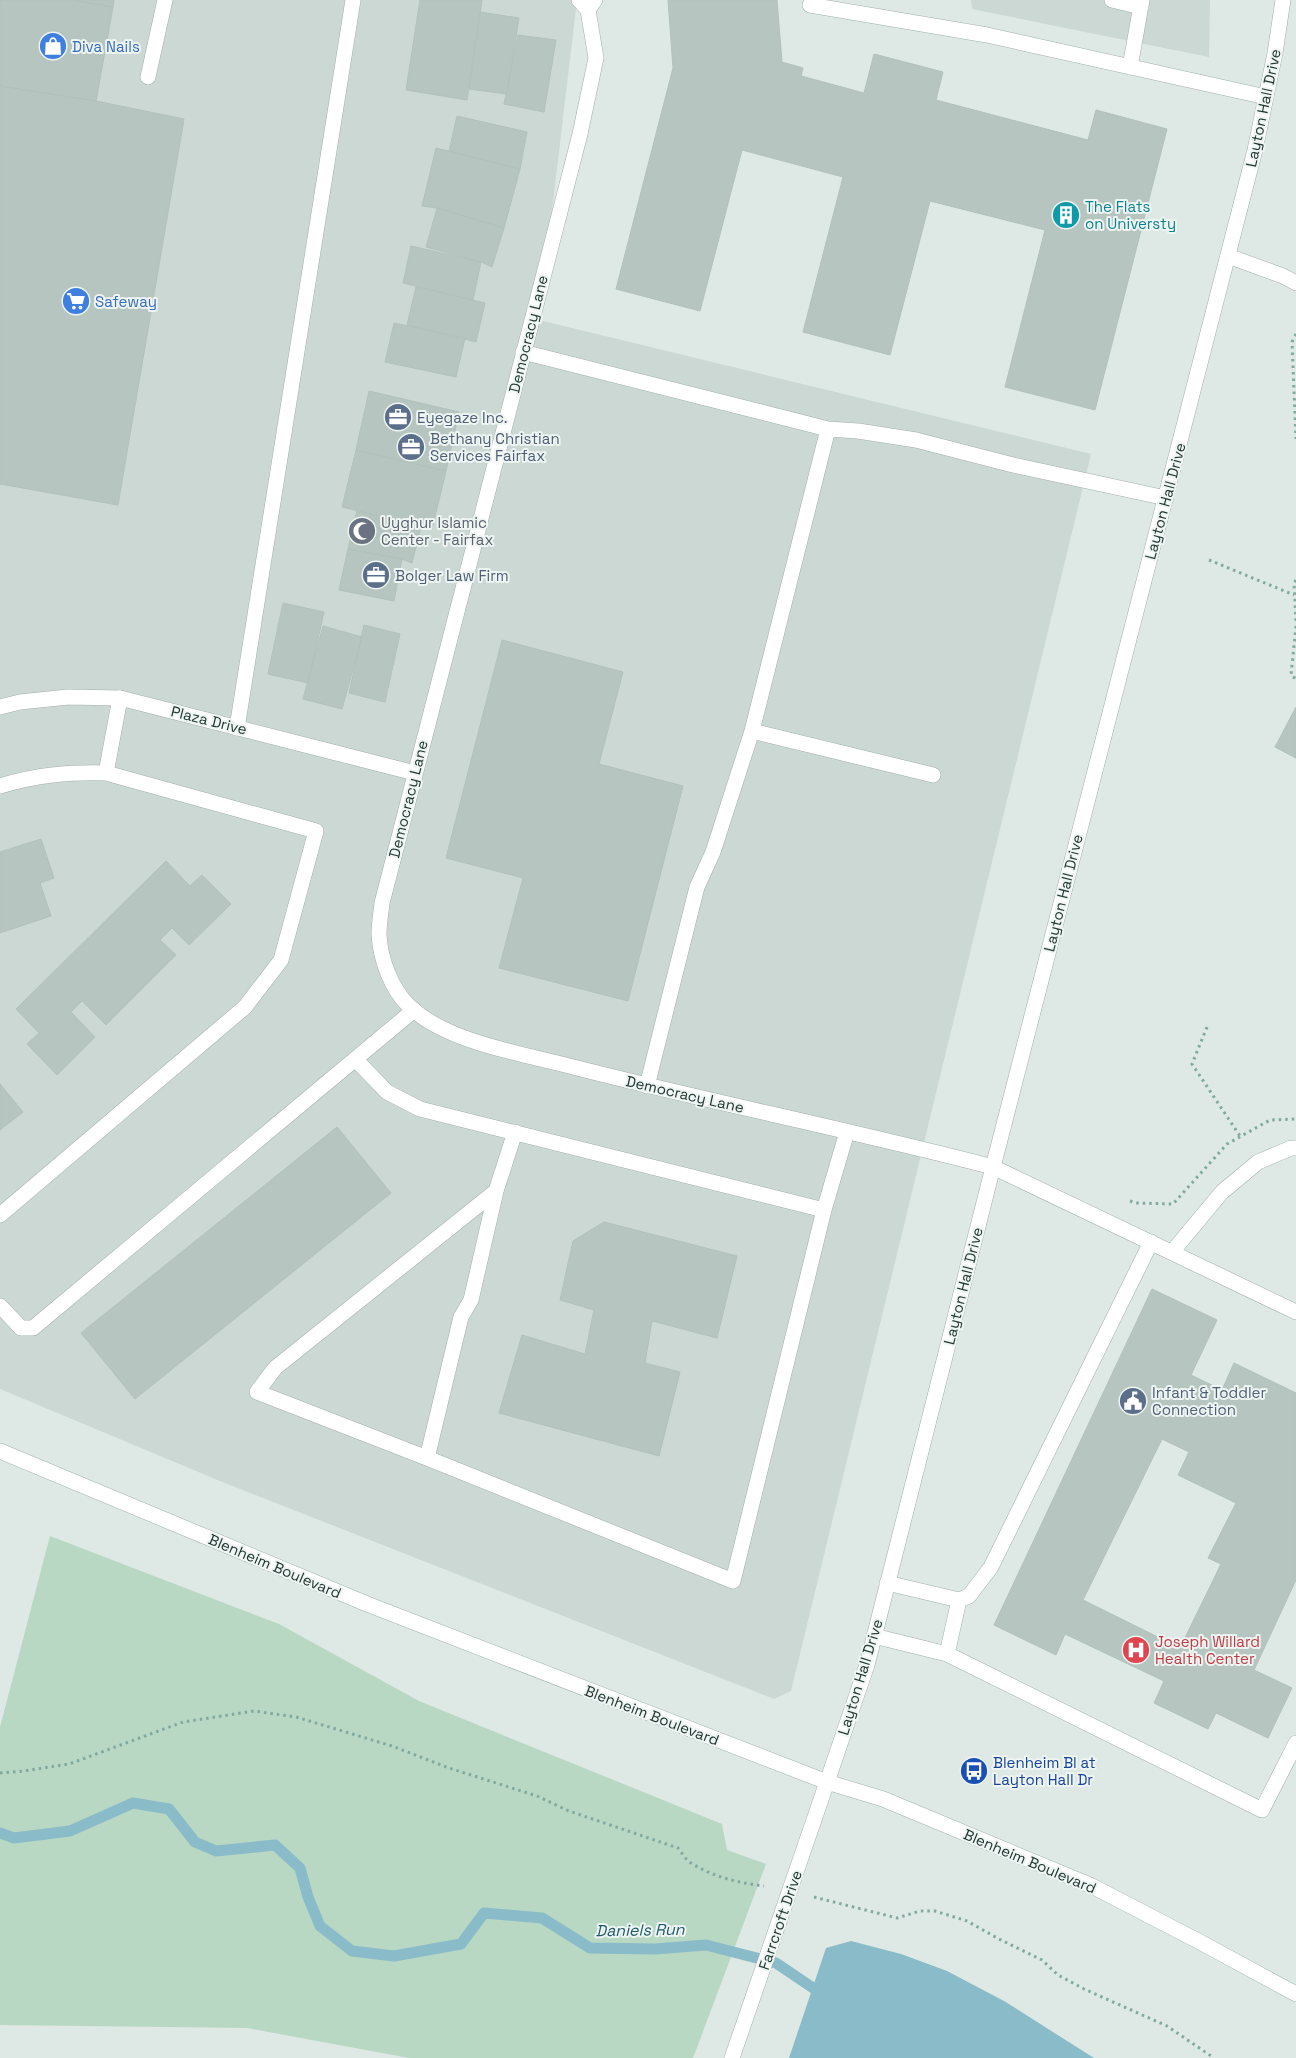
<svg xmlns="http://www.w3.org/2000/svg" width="1296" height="2058" viewBox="0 0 1296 2058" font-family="'Space Grotesk',sans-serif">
  <rect width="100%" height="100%" fill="#dee8e4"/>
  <path fill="#ccd8d3" d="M 0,0 L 577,0 L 539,320 L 1091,454 L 791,1691 L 774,1699 L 220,1481 L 0,1389 Z
    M 971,0 L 1210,0 L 1209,57 L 972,9 Z"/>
  <path fill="#b8d8c3" d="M 50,1536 L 279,1624 L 419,1701 L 722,1824 L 727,1850 L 766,1864 L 693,2058 L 409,2058 L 247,2028 L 0,2025 L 0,1727 Z"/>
  <path fill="#8abbc9" d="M 851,1941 L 901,1954 L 947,1971 L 1004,2001 L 1094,2058 L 789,2058 L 826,1948 Z"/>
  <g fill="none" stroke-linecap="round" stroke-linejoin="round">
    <path stroke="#8abbc9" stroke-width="11" d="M 0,1833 L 14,1838 L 70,1831 L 133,1803 L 169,1809 L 195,1842 L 216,1851 L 275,1845 L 300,1868 L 308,1897 L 320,1926 L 352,1951 L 394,1956 L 461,1944 L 484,1913 L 542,1918 L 590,1948 L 655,1949 L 706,1945 L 776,1963 L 825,1996"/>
  </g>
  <path fill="#b7c5c0" stroke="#b1c1bc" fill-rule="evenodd" d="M 0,0 L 72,0 L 113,7 L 96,101 L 0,86 Z
    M 72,0 L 114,0 L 113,7 Z
    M 420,0 L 482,0 L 467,100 L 406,90 Z
    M 668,0 L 777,0 L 782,62 L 803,68 L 801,76 L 864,93 L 874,54 L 943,72 L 936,100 L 1088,140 L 1096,110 L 1167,129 L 1095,410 L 1005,387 L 1045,230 L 930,201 L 890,355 L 803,332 L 843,177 L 742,150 L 700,311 L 616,289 L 673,68 Z
    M 480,12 L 519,18 L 507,94 L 469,89 Z
    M 518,35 L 556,40 L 544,112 L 504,104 Z
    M 0,86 L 96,101 L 184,119 L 118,505 L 0,484 Z
    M 457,116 L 527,132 L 520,169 L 449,151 Z
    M 436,148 L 520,169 L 504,228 L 437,208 L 422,206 Z
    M 437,208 L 504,228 L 492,267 L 481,262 L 426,247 Z
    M 411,246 L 481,262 L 473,300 L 403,283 Z
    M 416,287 L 485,303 L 476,342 L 407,325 Z
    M 394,323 L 465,338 L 456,377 L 385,362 Z
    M 369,391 L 459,412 L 446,471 L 356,450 Z
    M 356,450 L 446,471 L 432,529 L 342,507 Z
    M 357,511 L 421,527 L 412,563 L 402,559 L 348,549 Z
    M 348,549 L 402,559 L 394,601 L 339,590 Z
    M 283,603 L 324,612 L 308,683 L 268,674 Z
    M 364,625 L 400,634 L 385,702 L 349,693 Z
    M 323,626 L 362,637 L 342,709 L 303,699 Z
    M 502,640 L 623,672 L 599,764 L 683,786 L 628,1001 L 499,968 L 523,878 L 446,858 Z
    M 1296,707 L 1296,758 L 1275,747 Z
    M 41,839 L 54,878 L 40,883 L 51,916 L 0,933 L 0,852 Z
    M 166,861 L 190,886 L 202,875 L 231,904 L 189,945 L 172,928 L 160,940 L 176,955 L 106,1025 L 82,1001 L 71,1012 L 95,1037 L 57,1075 L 27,1044 L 39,1033 L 16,1009 Z
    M 0,1084 L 23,1112 L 0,1130 Z
    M 337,1127 L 391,1193 L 135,1399 L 81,1333 Z
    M 604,1222 L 737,1256 L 717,1338 L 652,1321 L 645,1363 L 680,1372 L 659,1456 L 499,1413 L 522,1335 L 585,1354 L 594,1310 L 560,1300 L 573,1241 Z
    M 1152,1289 L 1217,1320 L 1191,1375 L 1222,1390 L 1234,1363 L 1296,1393 L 1296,1580 L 1254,1670 L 1292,1688 L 1268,1738 L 1216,1713 L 1208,1729 L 1154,1703 L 1164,1681 L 1065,1634 L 1056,1655 L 994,1625 ZM 1162,1439 L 1189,1452 L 1178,1475 L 1236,1503 L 1208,1558 L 1221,1564 L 1180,1648 L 1083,1600 Z"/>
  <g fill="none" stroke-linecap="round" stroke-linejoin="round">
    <defs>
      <path id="service" d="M 1112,0 L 1141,7
        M 810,5 L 987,35 L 1266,97
        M 588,10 L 595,0
        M 1130,67 L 1142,0
        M 148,77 L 165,0
        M 1228,256 L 1283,276 L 1296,283
        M 523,352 L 828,429 L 858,431 L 916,440 L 1013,465 L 1166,498
        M 237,728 L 353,0
        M 752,731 L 933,775
        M 106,773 L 120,698
        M 0,786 C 36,775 68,772 106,773 L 316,831 L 281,960 L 245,1007 L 0,1215
        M 355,1059 L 387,1092 L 420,1109 L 824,1210
        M 647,1086 L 697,887 L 713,852 L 752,731 L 828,429
        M 515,1132 L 496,1191 L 275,1368 L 257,1392 L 427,1458 L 733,1581 L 824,1210 L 847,1132
        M 993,1167 L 1296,1312
        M 1172,1252 L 1222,1192 L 1258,1162 L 1291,1148 L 1296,1148
        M 0,1306 L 21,1328 L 33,1328 L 414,1010
        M 427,1458 L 461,1317 L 471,1300 L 496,1191
        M 887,1583 L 959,1600 L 969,1596 L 991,1567 L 1151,1242
        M 874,1636 L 947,1654 L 959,1600
        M 947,1654 L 1262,1810 L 1296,1743"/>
      <path id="minor" d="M 579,0 L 588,10 L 596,58 L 580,134 L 382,903 C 381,913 379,924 379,934 C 380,958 391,989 409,1006 C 447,1043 525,1054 577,1068 C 715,1103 855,1131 993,1167
        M 0,707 L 20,702 L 68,697 L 120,698 L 415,773
        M 732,2058 L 827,1782"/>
      <path id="tertiary" d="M 827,1782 L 867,1665 L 993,1167 L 1255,150 L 1275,53 L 1283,0"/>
      <path id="secondary" d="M 0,1451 L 367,1604 L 827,1782 L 883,1799 L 1092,1886 L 1200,1942 L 1296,1994"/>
    </defs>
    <use href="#service" stroke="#a2afab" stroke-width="16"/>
    <use href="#minor" stroke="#a2afab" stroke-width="16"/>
    <use href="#tertiary" stroke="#a2afab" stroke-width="16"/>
    <use href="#secondary" stroke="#9eb3ad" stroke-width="16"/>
    <path stroke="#81a99f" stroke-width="3" stroke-dasharray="2.5 4" stroke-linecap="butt" d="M 1296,334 L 1292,342 L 1296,439
      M 1209,560 L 1294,595
      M 1296,580 L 1294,583 L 1296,621
      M 1296,626 L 1291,675 L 1296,679
      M 1207,1027 L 1192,1064 L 1240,1136
      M 1130,1201 L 1137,1203 L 1173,1204 L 1227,1144 L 1270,1120 L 1296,1119
      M 0,1773 L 24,1771 L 69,1764 L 183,1722 L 254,1711 L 296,1717 L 392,1746 L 449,1768 L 537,1796 L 569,1811 L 678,1848 C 682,1853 686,1860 691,1863 C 713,1877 739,1883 764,1886
      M 814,1897 L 897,1918 L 920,1911 L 935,1911 L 967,1921 L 999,1939 L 1042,1960 L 1058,1975 L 1084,1989 L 1167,2026 L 1214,2058"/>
    <use href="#service" stroke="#fff" stroke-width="15"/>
    <use href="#minor" stroke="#fff" stroke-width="15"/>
    <use href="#tertiary" stroke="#fff" stroke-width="15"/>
    <use href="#secondary" stroke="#fff" stroke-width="15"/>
  </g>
  <defs>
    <symbol id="shop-disc" viewBox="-11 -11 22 22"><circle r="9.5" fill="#3f7fe0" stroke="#eef5f2"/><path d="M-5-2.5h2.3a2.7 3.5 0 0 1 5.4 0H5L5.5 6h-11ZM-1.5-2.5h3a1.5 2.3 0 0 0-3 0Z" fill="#fff"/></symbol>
    <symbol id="building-disc" viewBox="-11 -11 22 22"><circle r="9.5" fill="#0f9aa8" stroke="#eef5f2"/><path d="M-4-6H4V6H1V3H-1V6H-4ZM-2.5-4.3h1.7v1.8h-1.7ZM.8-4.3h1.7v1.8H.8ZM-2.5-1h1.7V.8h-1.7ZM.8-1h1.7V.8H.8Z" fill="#fff"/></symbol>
    <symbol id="supermarket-disc" viewBox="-11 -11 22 22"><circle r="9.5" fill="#3f7fe0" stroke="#eef5f2"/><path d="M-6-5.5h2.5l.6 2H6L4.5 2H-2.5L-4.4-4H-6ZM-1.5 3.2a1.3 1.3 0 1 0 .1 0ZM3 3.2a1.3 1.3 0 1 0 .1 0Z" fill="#fff"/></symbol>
    <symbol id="office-disc" viewBox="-11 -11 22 22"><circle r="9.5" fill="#5c6f8a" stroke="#eef5f2"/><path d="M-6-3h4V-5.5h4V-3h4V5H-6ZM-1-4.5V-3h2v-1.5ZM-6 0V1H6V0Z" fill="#fff"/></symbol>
    <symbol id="mosque-disc" viewBox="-11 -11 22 22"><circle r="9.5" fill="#6b7280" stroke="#eef5f2"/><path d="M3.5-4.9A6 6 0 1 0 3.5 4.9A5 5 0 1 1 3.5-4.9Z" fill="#fff"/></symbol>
    <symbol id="civic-disc" viewBox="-11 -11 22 22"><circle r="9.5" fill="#5c6f8a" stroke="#eef5f2"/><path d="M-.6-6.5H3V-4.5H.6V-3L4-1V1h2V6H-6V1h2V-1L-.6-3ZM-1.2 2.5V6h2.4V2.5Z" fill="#fff"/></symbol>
    <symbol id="hospital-disc" viewBox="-11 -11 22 22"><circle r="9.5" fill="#e0444e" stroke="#eef5f2"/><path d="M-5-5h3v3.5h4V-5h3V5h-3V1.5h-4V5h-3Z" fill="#fff"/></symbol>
    <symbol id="bus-disc" viewBox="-11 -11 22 22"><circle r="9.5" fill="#1a4fb4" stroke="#eef5f2"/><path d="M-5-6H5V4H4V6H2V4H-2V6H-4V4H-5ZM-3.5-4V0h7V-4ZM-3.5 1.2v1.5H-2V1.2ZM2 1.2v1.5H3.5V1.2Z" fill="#fff"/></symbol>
  </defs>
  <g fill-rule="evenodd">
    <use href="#shop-disc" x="37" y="30" width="32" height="32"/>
    <use href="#building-disc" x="1050" y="199" width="32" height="32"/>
    <use href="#supermarket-disc" x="60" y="285" width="32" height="32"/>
    <use href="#office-disc" x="382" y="401" width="32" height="32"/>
    <use href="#office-disc" x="395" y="431" width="32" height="32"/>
    <use href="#mosque-disc" x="346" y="515" width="32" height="32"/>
    <use href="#office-disc" x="360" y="559" width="32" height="32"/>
    <use href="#civic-disc" x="1117" y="1385" width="32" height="32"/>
    <use href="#hospital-disc" x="1120" y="1634" width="32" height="32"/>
    <use href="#bus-disc" x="958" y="1755" width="32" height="32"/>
  </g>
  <g text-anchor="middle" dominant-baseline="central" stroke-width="4" stroke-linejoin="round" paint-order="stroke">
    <g font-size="15" fill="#366cbe" stroke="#eef5f2" text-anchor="start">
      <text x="72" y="46">Diva Nails</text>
      <text x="95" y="301">Safeway</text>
    </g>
    <g font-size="15" fill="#213632" stroke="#eef5f2">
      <text transform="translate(1263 108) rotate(-78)">Layton Hall Drive</text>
      <text transform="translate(528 334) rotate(-76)">Democracy Lane</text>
      <text transform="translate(1165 501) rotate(-75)">Layton Hall Drive</text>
      <text transform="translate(209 720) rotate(14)">Plaza Drive</text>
      <text transform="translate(408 799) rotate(-76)">Democracy Lane</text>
      <text transform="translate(1063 893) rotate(-76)">Layton Hall Drive</text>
      <text transform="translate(685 1094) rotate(13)">Democracy Lane</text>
      <text transform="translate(963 1286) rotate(-76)">Layton Hall Drive</text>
      <text transform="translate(275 1566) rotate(23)">Blenheim Boulevard</text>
      <text transform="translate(860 1677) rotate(-73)">Layton Hall Drive</text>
      <text transform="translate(652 1715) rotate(21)">Blenheim Boulevard</text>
      <text transform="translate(1030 1861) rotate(23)">Blenheim Boulevard</text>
      <text transform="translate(780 1920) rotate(-71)">Farrcroft Drive</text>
    </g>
    <g font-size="15" fill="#0d838f" stroke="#eef5f2" text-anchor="start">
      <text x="1085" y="206">The Flats<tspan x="1085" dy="17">on Universty</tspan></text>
    </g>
    <g font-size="15" fill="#4e5e75" stroke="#eef5f2" text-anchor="start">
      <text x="417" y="417">Eyegaze Inc.</text>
      <text x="430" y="438">Bethany Christian<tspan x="430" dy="17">Services Fairfax</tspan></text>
      <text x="395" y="575">Bolger Law Firm</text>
      <text x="1152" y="1392">Infant &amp; Toddler<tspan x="1152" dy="17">Connection</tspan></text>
    </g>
    <g font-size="15" fill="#5b616d" stroke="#eef5f2" text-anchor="start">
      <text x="381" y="522">Uyghur Islamic<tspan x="381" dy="17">Center - Fairfax</tspan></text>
    </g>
    <g font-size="15" fill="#be3a42" stroke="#eef5f2" text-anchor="start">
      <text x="1155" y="1641">Joseph Willard<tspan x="1155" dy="17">Health Center</tspan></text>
    </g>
    <g font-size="15" fill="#164399" stroke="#eef5f2" text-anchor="start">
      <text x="993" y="1762">Blenheim Bl at<tspan x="993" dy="17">Layton Hall Dr</tspan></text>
    </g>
    <g font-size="16" font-style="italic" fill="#215a6c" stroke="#eef5f2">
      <text transform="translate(640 1930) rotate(-1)">Daniels Run</text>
    </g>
  </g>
</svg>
